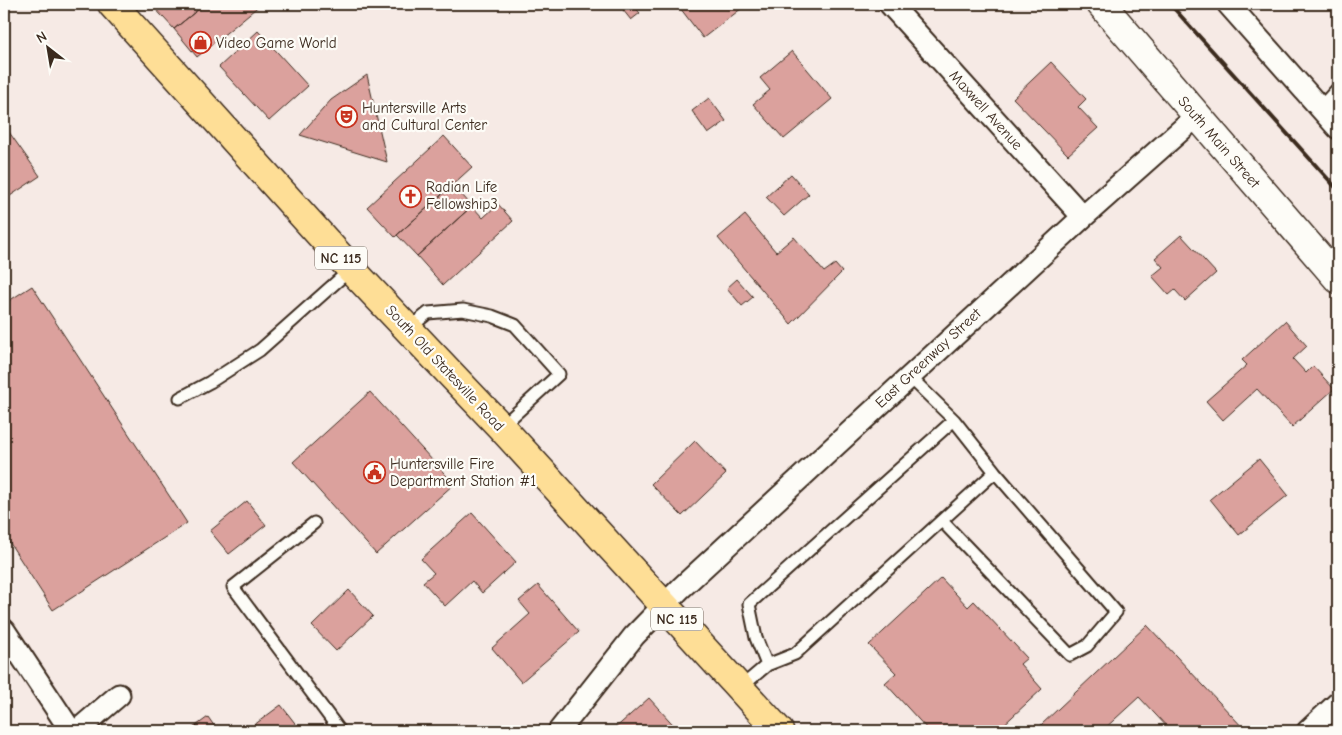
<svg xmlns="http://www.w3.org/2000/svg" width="1342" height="735" viewBox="0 0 1342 735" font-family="'Comic Neue',sans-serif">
  <rect width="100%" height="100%" fill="#f6eae5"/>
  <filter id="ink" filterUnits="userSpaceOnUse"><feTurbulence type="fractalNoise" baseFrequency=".02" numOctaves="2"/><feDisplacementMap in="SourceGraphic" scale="10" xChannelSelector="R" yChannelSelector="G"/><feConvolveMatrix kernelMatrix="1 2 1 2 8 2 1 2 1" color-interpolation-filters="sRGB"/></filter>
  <g filter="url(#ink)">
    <path fill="#dba19d" stroke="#3b2a1e" d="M 151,4 L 205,4 L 174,29 Z
      M 205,4 L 261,4 L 197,57 L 174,29 Z
      M 632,4 L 640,13 L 631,20 L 623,10 Z
      M 677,4 L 745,4 L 746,5 L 703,38 Z
      M 258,31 L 308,86 L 269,121 L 219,67 Z
      M 792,51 L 832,99 L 784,139 L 753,104 L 770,90 L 760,78 Z
      M 1051,62 L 1086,99 L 1078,107 L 1098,128 L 1068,155 L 1013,98 Z
      M 367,75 L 387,162 L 300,135 L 331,100 Z
      M 709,98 L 726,121 L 708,134 L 692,111 Z
      M 4,125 L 40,176 L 4,200 Z
      M 444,136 L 472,167 L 395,237 L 367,207 Z
      M 791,174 L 809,194 L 784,216 L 766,197 Z
      M 453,185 L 472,206 L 417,256 L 397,235 Z
      M 498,204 L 513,221 L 443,285 L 417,256 L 472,206 L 483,218 Z
      M 745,215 L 776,252 L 794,237 L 824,272 L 835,264 L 842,272 L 791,324 L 718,238 Z
      M 1181,235 L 1216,273 L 1185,301 L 1175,290 L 1169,295 L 1152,276 L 1163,267 L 1155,258 Z
      M 737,279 L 753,297 L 742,306 L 727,288 Z
      M 32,286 L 187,523 L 53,610 L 4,534 L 4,304 Z
      M 1285,321 L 1307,346 L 1293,359 L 1306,373 L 1313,366 L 1334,389 L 1292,427 L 1257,389 L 1223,420 L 1206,401 L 1247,365 L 1242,360 Z
      M 370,392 L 454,484 L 376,554 L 293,462 Z
      M 695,441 L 726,474 L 682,516 L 651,484 Z
      M 1259,459 L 1288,495 L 1239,535 L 1210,499 Z
      M 247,501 L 266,525 L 229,554 L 210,531 Z
      M 472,513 L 516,562 L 482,593 L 472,581 L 445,606 L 423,582 L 434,573 L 421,559 Z
      M 941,578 L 968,607 L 974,601 L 1027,658 L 1020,664 L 1042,689 L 997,731 L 949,731 L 947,729 L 944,731 L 929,731 L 885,683 L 896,673 L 869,645 Z
      M 538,585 L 579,632 L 521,682 L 492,648 L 530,614 L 519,601 Z
      M 349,590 L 373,616 L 336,651 L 312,626 Z
      M 1147,625 L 1246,731 L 1171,731 L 1139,697 L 1102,731 L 1046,731 L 1041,725 Z
      M 649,698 L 679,731 L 612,731 Z
      M 281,705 L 301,731 L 246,731 Z
      M 208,717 L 217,730 L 189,731 Z"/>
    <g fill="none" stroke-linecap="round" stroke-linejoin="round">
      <defs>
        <path id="lane" d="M 1320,108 L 1338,88
          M 408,329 L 428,313 L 463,310 L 492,316 L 515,325 L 559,374 L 501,427
          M 909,376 L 954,420 L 995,472 L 1116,612 L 1087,646 L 1070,655 L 942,521
          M 180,398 L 210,382 L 260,350 L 351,269
          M 314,523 L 233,587 L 340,731
          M 767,665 L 756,638 L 749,604 L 954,420
          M 740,688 L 767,665 L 795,654 L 995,472"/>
        <path id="street" d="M 890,4 L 1083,217
          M 1228,4 L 1338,128
          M 4,630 L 71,731
          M 77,731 L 119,695
          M 559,731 L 634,636 L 681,588 L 1083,217 L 1197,116
          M 1308,731 L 1338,703"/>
        <path id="secondary" d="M 1101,4 L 1338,279"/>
        <path id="primary" d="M 112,4 L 351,269 L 501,427 L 779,731"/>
      </defs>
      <use href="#lane" stroke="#3b2a1e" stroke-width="15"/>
      <use href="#street" stroke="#3b2a1e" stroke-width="25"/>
      <use href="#secondary" stroke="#3b2a1e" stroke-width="31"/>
      <use href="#primary" stroke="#3b2a1e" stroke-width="31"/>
      <use href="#lane" stroke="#fdfcf7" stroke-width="11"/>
      <use href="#street" stroke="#fdfcf7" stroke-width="21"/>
      <use href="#secondary" stroke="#fdfcf7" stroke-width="28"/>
      <use href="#primary" stroke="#fede96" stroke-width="28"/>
      <path stroke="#3b2a1e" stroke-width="4" d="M 1170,4 L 1338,190"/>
    </g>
  </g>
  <defs>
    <symbol id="shop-ring" viewBox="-11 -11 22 22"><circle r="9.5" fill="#fdfcf7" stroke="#c8321e" stroke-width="1.5"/><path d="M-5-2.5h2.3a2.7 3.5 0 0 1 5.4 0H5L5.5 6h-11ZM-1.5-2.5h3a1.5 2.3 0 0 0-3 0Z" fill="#c8321e"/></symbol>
    <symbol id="theatre-ring" viewBox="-11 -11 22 22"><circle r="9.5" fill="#fdfcf7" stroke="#c8321e" stroke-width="1.5"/><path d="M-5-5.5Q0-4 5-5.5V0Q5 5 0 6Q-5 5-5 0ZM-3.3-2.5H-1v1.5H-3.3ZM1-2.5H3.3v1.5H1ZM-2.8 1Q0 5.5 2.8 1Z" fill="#c8321e"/></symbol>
    <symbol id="church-ring" viewBox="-11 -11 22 22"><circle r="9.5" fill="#fdfcf7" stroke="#c8321e" stroke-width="1.5"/><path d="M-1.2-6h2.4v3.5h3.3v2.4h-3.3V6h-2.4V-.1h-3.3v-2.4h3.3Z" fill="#c8321e"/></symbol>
    <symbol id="civic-ring" viewBox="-11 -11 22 22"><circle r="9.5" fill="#fdfcf7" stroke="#c8321e" stroke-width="1.5"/><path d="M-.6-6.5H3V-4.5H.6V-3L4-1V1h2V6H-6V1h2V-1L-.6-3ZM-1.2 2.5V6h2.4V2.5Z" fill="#c8321e"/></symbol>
  </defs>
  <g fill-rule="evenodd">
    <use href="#shop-ring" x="188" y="30" width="25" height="25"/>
    <use href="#theatre-ring" x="334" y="104" width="25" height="25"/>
    <use href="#church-ring" x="398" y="184" width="25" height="25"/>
    <use href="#civic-ring" x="362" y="460" width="25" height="25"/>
  </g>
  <g text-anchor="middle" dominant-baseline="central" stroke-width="4.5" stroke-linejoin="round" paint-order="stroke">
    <g fill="#fdfcf7" stroke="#75695f" stroke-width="1">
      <rect x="315" y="246.5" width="52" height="23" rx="4"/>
      <rect x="651" y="607.5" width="52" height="23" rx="4"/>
    </g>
    <g font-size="14" font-weight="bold" fill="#3b2a1e">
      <text x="341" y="258">NC 115</text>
      <text x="677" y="619">NC 115</text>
    </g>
    <g font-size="15" fill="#3b2a1e" stroke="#fdfcf7" text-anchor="start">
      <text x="216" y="43">Video Game World</text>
      <text x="362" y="108">Huntersville Arts<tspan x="362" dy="17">and Cultural Center</tspan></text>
      <text x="426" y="187">Radian Life<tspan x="426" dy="17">Fellowship3</tspan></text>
      <text x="390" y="464">Huntersville Fire<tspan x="390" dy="17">Department Station #1</tspan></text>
    </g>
    <g font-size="15" fill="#3b2a1e" stroke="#fdfcf7">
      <text transform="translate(986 110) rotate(48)">Maxwell Avenue</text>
      <text transform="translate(1219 142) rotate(49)">South Main Street</text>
      <text transform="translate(928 358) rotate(-43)">East Greenway Street</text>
      <text transform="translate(445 368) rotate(47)">South Old Statesville Road</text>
    </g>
  </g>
  <rect width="1342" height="735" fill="none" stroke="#fdfcf7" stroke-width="20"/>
  <rect x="10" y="10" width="1322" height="715" fill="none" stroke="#3b2a1e" stroke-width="2" filter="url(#ink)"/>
  <g transform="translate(48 48) rotate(329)" stroke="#fdfcf7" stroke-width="4" paint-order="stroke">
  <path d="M0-4L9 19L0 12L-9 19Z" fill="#3b2a1e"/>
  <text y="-8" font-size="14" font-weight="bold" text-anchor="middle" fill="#3b2a1e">N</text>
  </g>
</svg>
